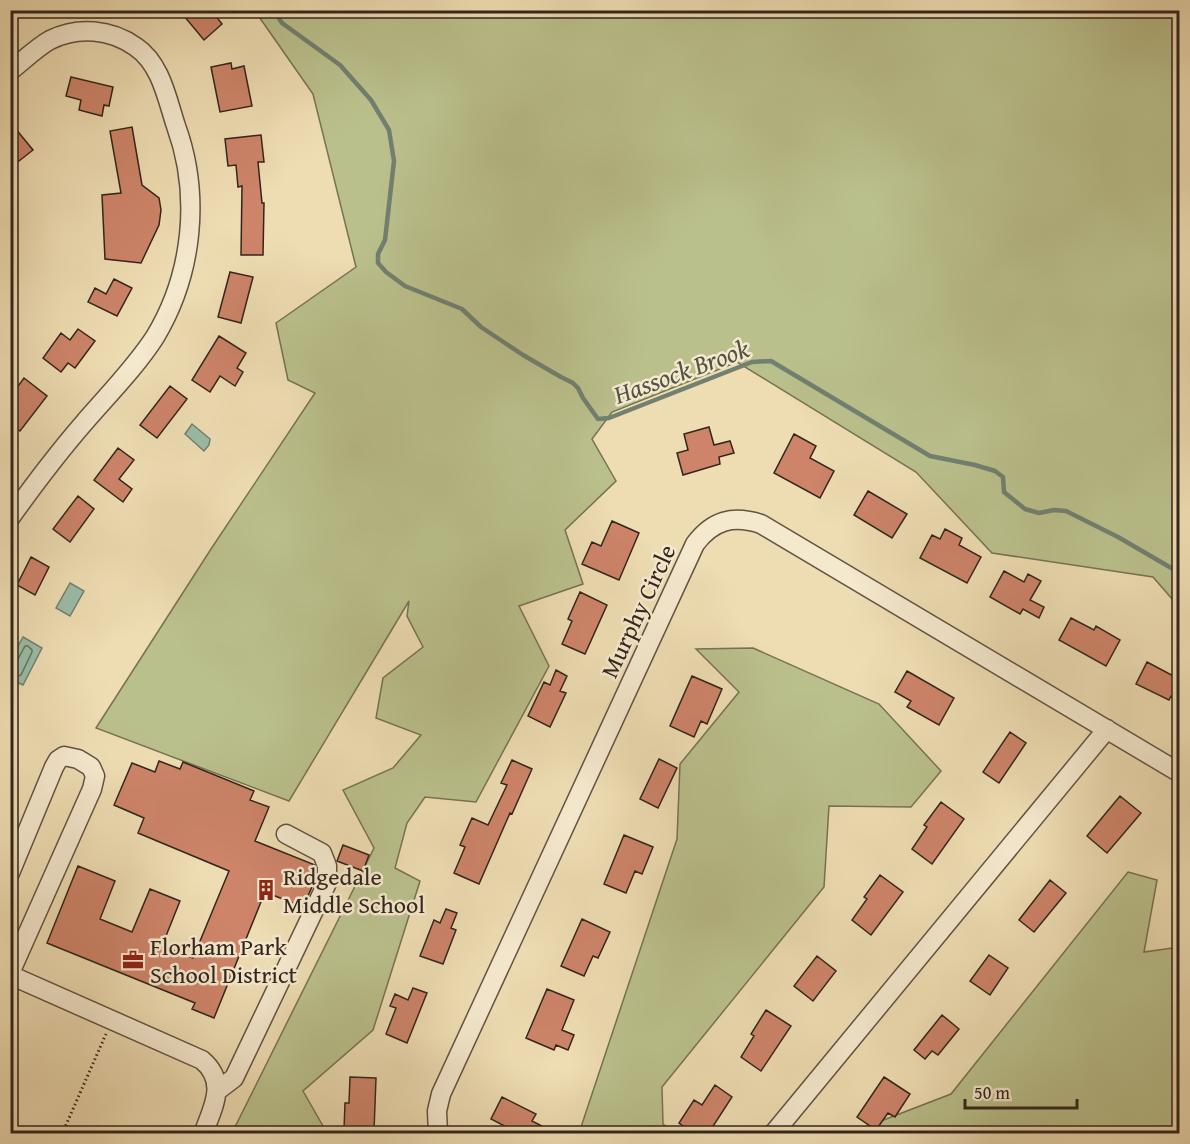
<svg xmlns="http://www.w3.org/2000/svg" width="1190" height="1144" viewBox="0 0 1190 1144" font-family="'Gentium Book Plus',serif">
  <rect width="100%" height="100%" fill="#eedcb2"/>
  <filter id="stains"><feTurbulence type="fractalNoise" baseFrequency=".00333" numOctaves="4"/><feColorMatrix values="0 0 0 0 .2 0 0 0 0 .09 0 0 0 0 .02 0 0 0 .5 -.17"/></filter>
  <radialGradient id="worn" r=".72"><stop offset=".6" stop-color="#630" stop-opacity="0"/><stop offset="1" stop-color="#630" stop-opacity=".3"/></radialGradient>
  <path fill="#bac08c" stroke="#767254" stroke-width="1.5" d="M 255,11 L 1179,11 L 1179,607 L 1153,577 L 992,553 L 916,472 L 737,362 L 612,412 L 592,439 L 616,481 L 565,530 L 583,584 L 519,606 L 549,666 L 476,802 L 425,797 L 407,823 L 395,868 L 420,881 L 373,1030 L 303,1091 L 327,1133 L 232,1133 L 374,848 L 343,790 L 393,768 L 421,735 L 376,718 L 383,678 L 423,647 L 407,616 L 409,601 L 289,801 L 96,728 L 211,549 L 315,393 L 288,380 L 276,323 L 356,267 L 313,94 Z
    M 753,648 L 879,704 L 941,771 L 911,807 L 829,806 L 824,887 L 662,1087 L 663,1124 L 675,1133 L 579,1133 L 677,839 L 680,764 L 739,692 L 696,649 Z
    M 1128,872 L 1157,880 L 1144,952 L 1179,947 L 1179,1133 L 847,1134 L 951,1094 Z"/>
  <path fill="#9bbca7" stroke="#718070" stroke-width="1.5" d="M 192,424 L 210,439 L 209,445 L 204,451 L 185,434 Z
    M 70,583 L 84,591 L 70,616 L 56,608 Z
    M 23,637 L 42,648 L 23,685 L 10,679 L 11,659 Z"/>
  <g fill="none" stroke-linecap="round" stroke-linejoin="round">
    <path stroke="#677062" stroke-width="1.5" d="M 10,661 L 18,659 L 25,646 L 28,646 L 32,650 L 32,652 L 21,675 L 18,676 L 10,674"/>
    <path stroke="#718070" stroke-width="4.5" d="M 277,10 L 278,17 L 282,23 L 340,65 L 371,100 L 389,130 L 394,161 L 385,240 L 378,254 L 378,263 L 386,272 L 405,286 L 462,309 L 481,327 L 523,355 L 561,377 L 573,383 L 578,388 L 583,398 L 598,419 L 609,418 L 752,362 L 771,361 L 930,456 L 975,465 L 995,471 L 1003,477 L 1004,492 L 1025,509 L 1039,513 L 1054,510 L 1066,511 L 1118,537 L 1173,569 L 1180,575"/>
  </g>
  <path fill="#cd8469" stroke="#33251d" stroke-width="1.5" d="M 179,10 L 211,10 L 222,24 L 204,40 Z
    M 231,63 L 232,69 L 244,66 L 252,106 L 220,112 L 211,67 Z
    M 71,77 L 113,87 L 109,106 L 104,105 L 102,116 L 79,110 L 81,100 L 66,96 Z
    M 10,122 L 33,150 L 10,168 Z
    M 132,127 L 142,185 L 159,198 L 161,210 L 159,225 L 141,263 L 105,259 L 102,195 L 121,193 L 110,131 Z
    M 261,135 L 264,162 L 258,162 L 262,203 L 264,203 L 263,255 L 241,255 L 242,186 L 238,187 L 236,165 L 228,166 L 225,139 Z
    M 230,272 L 253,277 L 241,323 L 218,317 Z
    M 114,279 L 132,288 L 117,316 L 88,302 L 95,288 L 106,294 Z
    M 78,329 L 95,341 L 75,368 L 68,363 L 61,372 L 43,358 L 61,333 L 70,340 Z
    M 219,336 L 246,353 L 237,368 L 243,372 L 235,386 L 220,376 L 210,392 L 192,380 Z
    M 24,378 L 47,396 L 20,431 L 10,424 L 10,397 Z
    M 170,386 L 187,399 L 157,438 L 140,425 Z
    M 709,427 L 714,445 L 730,441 L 734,453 L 719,457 L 720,464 L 683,475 L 677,453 L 688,450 L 684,434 Z
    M 794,434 L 816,446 L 810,458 L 834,471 L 820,498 L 774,473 Z
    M 118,448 L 134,460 L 119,479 L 132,489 L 123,502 L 94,480 Z
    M 868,491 L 907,514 L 892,538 L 854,515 Z
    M 78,496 L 94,509 L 70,542 L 53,529 Z
    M 612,521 L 639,533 L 619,580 L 582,564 L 592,542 L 601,546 Z
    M 945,529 L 962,538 L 959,545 L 981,557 L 967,583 L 920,558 L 932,535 L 940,539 Z
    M 31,557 L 49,567 L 35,595 L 17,585 Z
    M 1004,571 L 1024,582 L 1028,574 L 1041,581 L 1030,600 L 1044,607 L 1039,618 L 1023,609 L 1020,614 L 990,597 Z
    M 580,592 L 607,605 L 585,654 L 562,644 L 572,621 L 568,619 Z
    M 1071,618 L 1094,630 L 1096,626 L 1120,640 L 1106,666 L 1059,640 Z
    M 1147,662 L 1179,679 L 1179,701 L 1171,696 L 1169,700 L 1136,684 Z
    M 556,670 L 567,676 L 560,691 L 566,693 L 550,727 L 528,716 L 544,682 L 550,685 Z
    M 907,671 L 954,698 L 939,725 L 907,707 L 911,701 L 895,692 Z
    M 692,676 L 722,689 L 707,724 L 701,721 L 694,737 L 670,726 Z
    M 1010,732 L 1026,743 L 999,783 L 983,772 Z
    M 659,759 L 677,768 L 658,808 L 640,799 Z
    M 512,760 L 532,769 L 512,814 L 510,813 L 479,884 L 454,873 L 465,847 L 460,845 L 472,818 L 488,825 L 507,785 L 501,783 Z
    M 159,761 L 180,769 L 183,762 L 254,791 L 250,800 L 269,807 L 255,841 L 315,865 L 316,868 L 316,878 L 303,907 L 265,892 L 214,1018 L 192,1009 L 195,1003 L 47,943 L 78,866 L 115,881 L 100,919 L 132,932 L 150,889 L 180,901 L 162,946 L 193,958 L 229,871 L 138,833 L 144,818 L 114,805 L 132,763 L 155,772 Z
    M 1120,796 L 1141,813 L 1107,853 L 1087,836 Z
    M 941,802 L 964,819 L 932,864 L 912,849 L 927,827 L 924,825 Z
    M 624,835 L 653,847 L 642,874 L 635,871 L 626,893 L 604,884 Z
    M 343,845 L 369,855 L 363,871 L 337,861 Z
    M 880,875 L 903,892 L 871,935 L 852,920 L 867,899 L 864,897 Z
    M 1050,880 L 1066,893 L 1034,932 L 1019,920 Z
    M 446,909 L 457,913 L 451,928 L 456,930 L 443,964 L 420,956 L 434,920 L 440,923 Z
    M 582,919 L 610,932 L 598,958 L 593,956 L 584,976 L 561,966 Z
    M 989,955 L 1008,968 L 990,995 L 970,981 Z
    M 817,956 L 836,971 L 813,1001 L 794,986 Z
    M 413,988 L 427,993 L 407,1043 L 386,1034 L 396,1008 L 390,1006 L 395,994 L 408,1000 Z
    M 547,989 L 574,1000 L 562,1030 L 574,1035 L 568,1050 L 556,1045 L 554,1050 L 526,1038 Z
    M 766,1010 L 791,1026 L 761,1071 L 741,1057 L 754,1036 L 751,1034 Z
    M 942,1015 L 959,1029 L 938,1055 L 932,1051 L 925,1059 L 914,1050 Z
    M 350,1077 L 376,1078 L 374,1131 L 344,1130 L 345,1103 L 349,1103 Z
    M 884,1077 L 910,1094 L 895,1117 L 888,1113 L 876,1130 L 857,1117 Z
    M 715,1085 L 732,1097 L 708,1134 L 694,1134 L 679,1123 L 694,1100 L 702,1105 Z
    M 502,1097 L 536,1114 L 532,1121 L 557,1134 L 520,1134 L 491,1119 Z"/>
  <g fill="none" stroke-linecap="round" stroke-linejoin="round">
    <defs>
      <path id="minor" d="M 10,71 C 23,61 36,48 50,40 C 78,26 111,29 136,47 C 161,64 167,99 176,126 C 201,195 193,274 155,337 C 135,368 107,396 83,424 C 57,454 33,486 10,518
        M 10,873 L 54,767 L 58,760 L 64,756 L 78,759 L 91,767 L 95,776 L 92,789 L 10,973
        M 10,975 L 202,1060 C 228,1082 213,1107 203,1134
        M 217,1091 L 234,1078 L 327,883 L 327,866 L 322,853 L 286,834
        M 438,1134 L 437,1111 L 441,1094 L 695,544 C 713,520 733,515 761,524 L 1180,773
        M 773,1134 L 1107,729"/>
    </defs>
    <use href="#minor" stroke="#625342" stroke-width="21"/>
    <path stroke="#33251d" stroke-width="3" stroke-dasharray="1.5 3" stroke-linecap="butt" d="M 62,1134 L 106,1034"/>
    <use href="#minor" stroke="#f4e8cd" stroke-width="18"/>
  </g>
  <defs>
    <symbol id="building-bare" viewBox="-9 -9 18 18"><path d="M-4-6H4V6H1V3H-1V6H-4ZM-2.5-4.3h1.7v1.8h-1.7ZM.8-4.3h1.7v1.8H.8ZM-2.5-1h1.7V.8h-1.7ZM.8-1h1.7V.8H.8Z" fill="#8f2418" stroke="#f4e8cd" stroke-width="2.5" paint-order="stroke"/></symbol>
    <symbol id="office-bare" viewBox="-9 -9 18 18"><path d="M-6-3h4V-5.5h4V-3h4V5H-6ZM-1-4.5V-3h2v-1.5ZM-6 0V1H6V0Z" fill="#8f2418" stroke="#f4e8cd" stroke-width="2.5" paint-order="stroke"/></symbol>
  </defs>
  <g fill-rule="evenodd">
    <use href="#building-bare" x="251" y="875" width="30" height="30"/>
    <use href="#office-bare" x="118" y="945" width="30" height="30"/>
  </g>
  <g text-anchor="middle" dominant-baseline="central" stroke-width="5" stroke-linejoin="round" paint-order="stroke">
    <g font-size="24" fill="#33251d" stroke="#f4e8cd">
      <text transform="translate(638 611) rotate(-65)">Murphy Circle</text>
    </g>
    <g font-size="24" fill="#33251d" stroke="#f4e8cd" text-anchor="start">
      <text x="283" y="876">Ridgedale<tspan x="283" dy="28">Middle School</tspan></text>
      <text x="150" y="946">Florham Park<tspan x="150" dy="28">School District</tspan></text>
    </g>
    <g font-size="26" font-style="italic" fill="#525246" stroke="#f4e8cd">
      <text transform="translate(681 371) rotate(-20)">Hassock Brook</text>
    </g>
  </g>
  <rect width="1190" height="1144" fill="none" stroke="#eedcb2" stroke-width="36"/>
  <rect x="12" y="12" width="1166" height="1120" fill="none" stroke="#33251d" stroke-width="3"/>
  <rect x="18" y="18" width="1154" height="1108" fill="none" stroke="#33251d" stroke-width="1.5"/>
  <path d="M965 1099v9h112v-9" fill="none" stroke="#33251d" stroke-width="3"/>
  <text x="974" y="1099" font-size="18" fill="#33251d" stroke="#f4e8cd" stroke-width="4.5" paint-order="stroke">50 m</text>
  <rect width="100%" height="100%" filter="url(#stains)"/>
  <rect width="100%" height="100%" fill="url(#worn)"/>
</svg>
